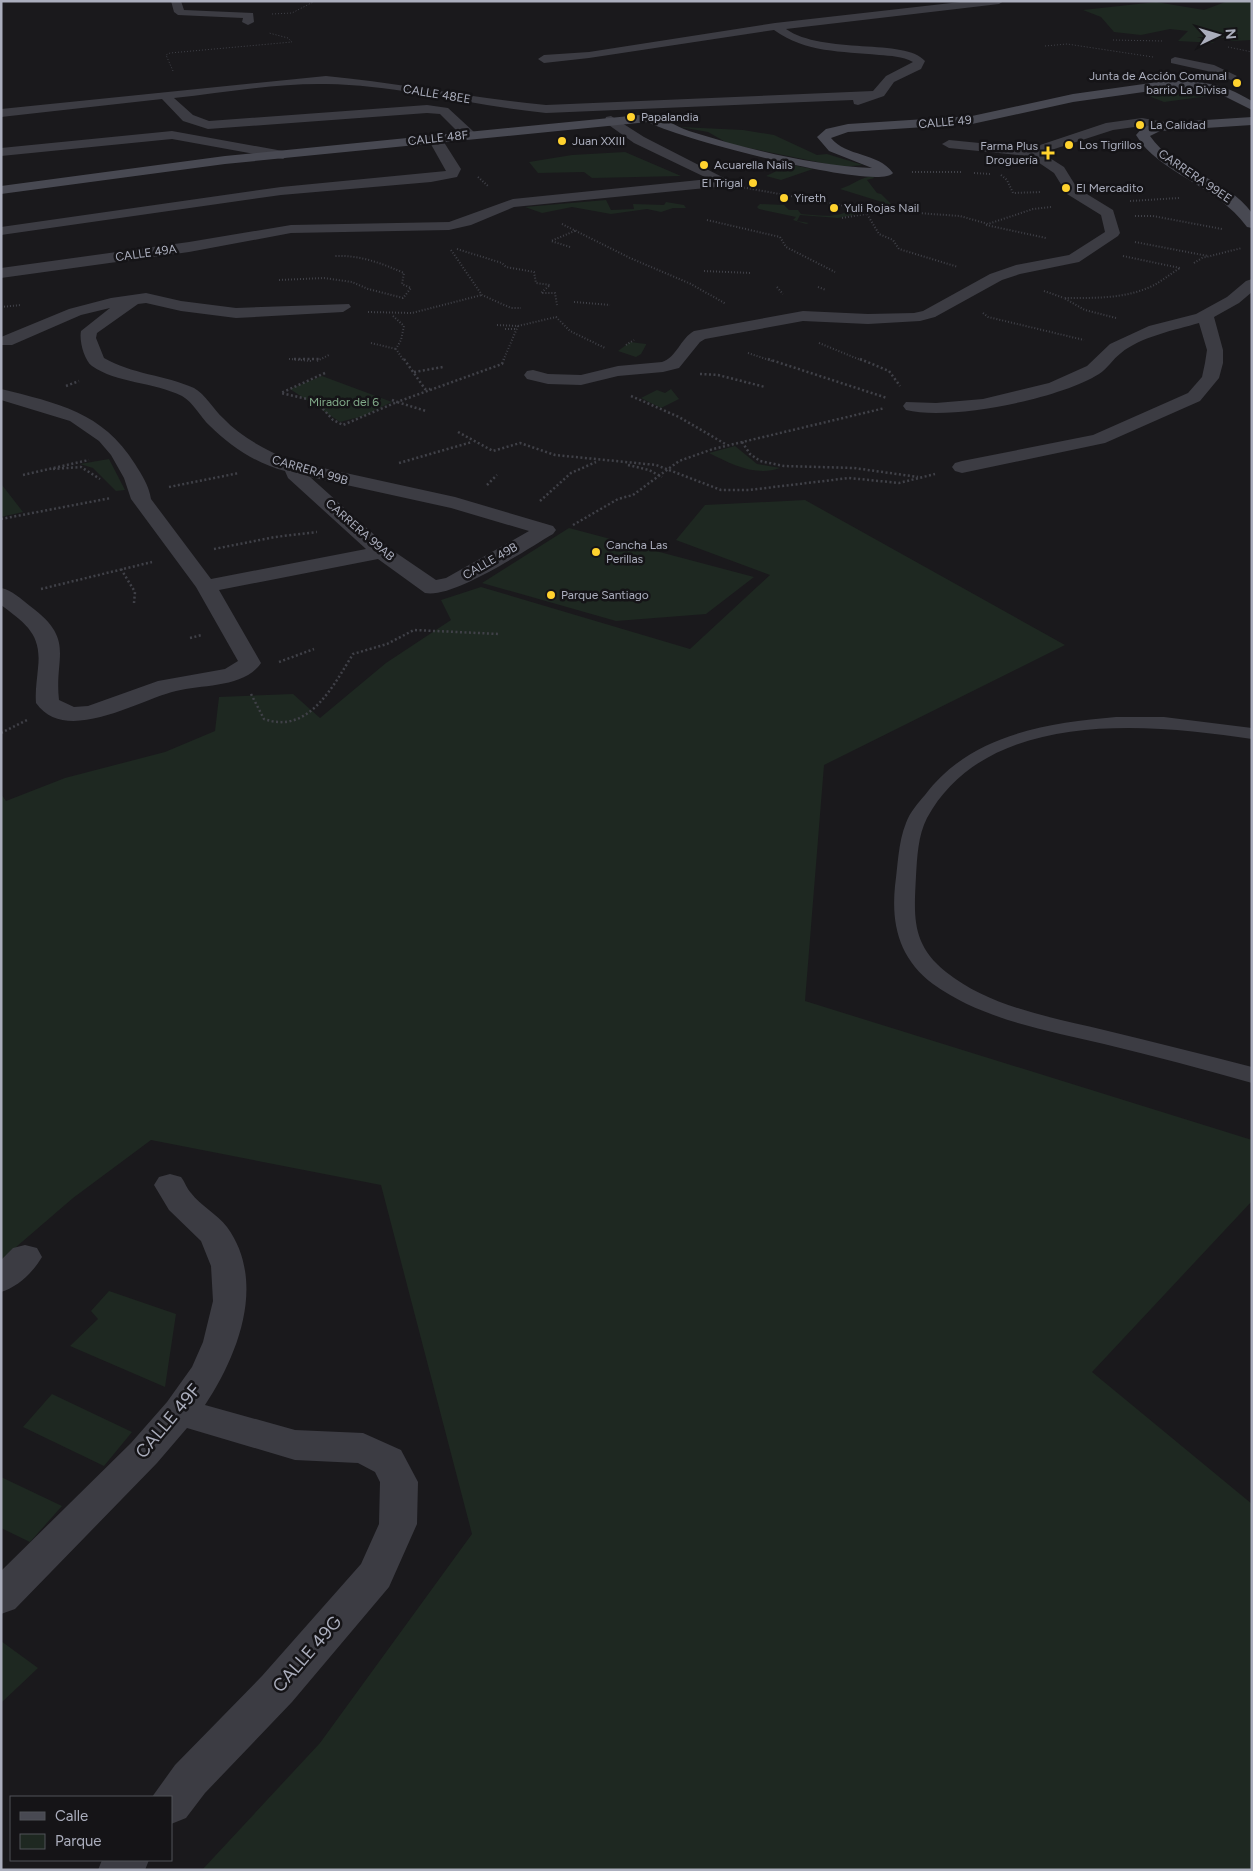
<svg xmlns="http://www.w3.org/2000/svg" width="1253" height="1871" viewBox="0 0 1253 1871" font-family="Figtree,sans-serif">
  <rect width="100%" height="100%" fill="#1a191c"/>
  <path fill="#1e2821" d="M 1228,1 L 1252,1 L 1252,40 L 1231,41 L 1229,39 L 1241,38 L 1197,37 L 1215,43 L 1178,41 L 1188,31 L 1170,29 L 1141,35 L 1114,32 L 1101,17 L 1083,10 L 1156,2 L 1204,10 Z
    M 1198,88 L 1216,95 L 1164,102 L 1146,95 Z
    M 680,127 L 743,130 L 774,135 L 817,155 L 827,154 L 863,165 L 842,167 L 729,144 L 708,132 Z
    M 625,152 L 681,176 L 592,178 L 584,172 L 538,173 L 529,162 L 572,155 Z
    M 781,163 L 813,169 L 781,180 L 766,176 L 781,169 Z
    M 873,176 L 874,178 L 867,180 L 877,193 L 881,194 L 899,212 L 878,209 L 880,207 L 877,206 L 882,202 L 840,189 C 855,184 858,178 873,176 Z
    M 606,200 L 611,210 L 634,209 L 633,204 L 664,205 L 666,202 L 684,205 L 686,208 L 673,208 L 661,212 L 647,209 L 611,214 L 572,207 L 542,213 L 525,207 Z
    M 760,204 L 784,205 L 789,210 L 798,210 L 801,214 C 815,215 838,219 849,210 L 844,208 L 845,206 L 862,210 L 862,213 L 838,218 L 800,215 L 797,221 L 809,223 L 806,224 L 793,220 L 796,217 L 759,209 L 757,207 Z
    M 630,342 L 646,344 L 646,345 L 641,354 L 636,357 L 618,351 Z
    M 322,376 L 392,402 L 363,416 L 340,422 L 290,389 Z
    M 671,389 L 679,399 L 661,408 L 641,398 L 657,390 L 665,393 Z
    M 735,446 L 757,464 L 780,468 C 756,477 731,464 709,453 Z
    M 109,459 L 125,490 L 116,491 L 93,468 L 80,464 Z
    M 1,485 L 2,485 L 23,512 L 1,517 Z
    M 805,500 L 1065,645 L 824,765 L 805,1001 L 1252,1140 L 1252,1201 L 1092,1372 L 1252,1504 L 1252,1870 L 202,1870 L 320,1743 L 472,1534 L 381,1185 L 151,1140 L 73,1198 L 1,1260 L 1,794 L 6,801 L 65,778 L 165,752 L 215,731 L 219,697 L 293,694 L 320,718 L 386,663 L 451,620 L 441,600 L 481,587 L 690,649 L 770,575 L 676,540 L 705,505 Z
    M 569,528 L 754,577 L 706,614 L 616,621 L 482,583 Z
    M 109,1291 L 176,1314 L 165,1387 L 70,1346 L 98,1319 L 91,1311 Z
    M 52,1394 L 132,1432 L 104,1466 L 23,1427 Z
    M 1,1477 L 62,1506 L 30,1542 L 1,1528 Z
    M 1,1641 L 38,1668 L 1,1703 Z"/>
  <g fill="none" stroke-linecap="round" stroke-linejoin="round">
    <path stroke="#404148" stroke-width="1" stroke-dasharray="1 2" stroke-linecap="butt" d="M 272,14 L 292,13 L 315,1
      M 1113,40 L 1162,41
      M 1045,46 L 1067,44 L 1153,57
      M 1228,47 L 1252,52
      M 173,71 L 166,55 L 170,53 L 292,42 L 288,38 L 269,33"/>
    <path stroke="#404148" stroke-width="2" stroke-dasharray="1 2" stroke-linecap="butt" d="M 912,172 L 963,172
      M 974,173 L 990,174
      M 1001,175 L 1007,180 L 1013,193 L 1041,192
      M 478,177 L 488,186
      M 741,187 L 862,209 L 960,216 L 988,224 L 1033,209 L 1051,207
      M 1130,201 L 1179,198
      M 864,209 L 879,234 L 893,240 L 899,249 L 958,267
      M 1135,216 L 1153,216 L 1222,229
      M 842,218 L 866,214
      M 707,220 L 780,237 L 786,247 L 835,272
      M 562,224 L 630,258 L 691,284 L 726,304
      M 986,225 L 1046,238
      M 1135,242 L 1208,256
      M 570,247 L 551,241 L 577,230
      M 457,249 L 502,263 L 506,267 L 534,272 L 536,283 L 550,285 L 541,293 L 555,293 L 557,305
      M 451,250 L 482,295 L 511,308 L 521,308
      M 1123,256 L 1180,268
      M 1194,263 L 1202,258 L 1242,248
      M 704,271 L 750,273
      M 279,280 L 324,278 L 352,282 L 368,289 L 403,298 L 411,288 L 402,284 L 404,273 C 381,263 360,255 335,256
      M 777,287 L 783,294
      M 818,287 L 826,290
      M 1044,291 L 1064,298
      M 574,302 L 610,305
      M 1,307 L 21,305
      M 368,312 L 412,313 L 482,295
      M 983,313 L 988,317 L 1084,340
      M 393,316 L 404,326 L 401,340 L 396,349 L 404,361
      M 1116,318 L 1085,310 L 1064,298 C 1093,298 1123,299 1150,287 C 1161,282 1170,274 1180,268
      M 497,325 L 518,326 L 503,361
      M 518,326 L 556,317 L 570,331 L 605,348
      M 505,329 L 516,329
      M 371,343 L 396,349
      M 819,343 L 863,361
      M 626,345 L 634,340
      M 748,353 L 772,361
      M 289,359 L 311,361
      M 317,361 L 329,355"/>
    <path stroke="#404148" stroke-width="2.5" stroke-dasharray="2 2.5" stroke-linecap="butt" d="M 294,359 L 320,359
      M 404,359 L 425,389 L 430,389
      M 768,359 L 887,398
      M 860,359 L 889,371 L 900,386
      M 414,372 L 443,367
      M 325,373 L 281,393 L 316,401 L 333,420 L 343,425 L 397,402 L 426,411
      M 700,374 L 718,375 L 765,387
      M 66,386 L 79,381
      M 631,396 L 679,417 L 727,445
      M 392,400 L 397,402 L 502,364 L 504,359
      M 458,432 L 493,451 L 520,443 L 555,455 L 656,465 L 721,490 L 749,490 L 849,478 L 899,483 L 935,474
      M 742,442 L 750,454 L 760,461 L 784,466 L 854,468 L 918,477
      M 399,463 L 472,442
      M 628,465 L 649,470 L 662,477
      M 53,469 L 81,467 L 100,479
      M 23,475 L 89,460
      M 487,485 L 497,475
      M 169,487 L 239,473
      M 540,501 L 571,473 L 596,462
      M 1,519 L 111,498
      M 573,525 L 618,499 L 633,495 L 679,461 L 713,449 L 885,408
      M 214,549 L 275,537 L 317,532
      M 121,569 L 135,592 L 134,603
      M 41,589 L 152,562
      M 190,638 L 202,635
      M 279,662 L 314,649
      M 251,694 L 264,719 C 309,735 333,686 353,654 L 387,644 L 414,630 L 499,634
      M 1,733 L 27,720"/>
    <path fill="#3c3c43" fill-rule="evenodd" d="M 1116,717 L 1164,717 L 1252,728 L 1252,739 C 1148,723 987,708 927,818 C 918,835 917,858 916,876 C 914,916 911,944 946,972 C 990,1007 1050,1017 1104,1030 C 1153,1042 1203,1054 1252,1067 L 1252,1083 C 1203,1069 1154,1056 1104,1044 C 1046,1030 983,1020 933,984 C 900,959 891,926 895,886 C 898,865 898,843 906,823 C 910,812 918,803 925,795 C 970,735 1045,723 1116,717 Z"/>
    <path fill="#3c3c43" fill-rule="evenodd" d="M 171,1 L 181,1 L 184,10 L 253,13 L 254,22 L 248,25 L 242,22 L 243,18 L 178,15 L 174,12 Z
      M 969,1 L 1004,1 L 999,4 L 786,29 C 823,55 906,38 925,61 L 921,69 L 894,82 L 884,96 L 858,105 L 854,104 L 853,100 L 546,113 C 473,106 399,85 326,84 C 276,83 224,93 174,98 L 193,115 L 209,121 L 427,105 L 448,108 L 474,132 L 476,135 L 474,138 L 464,138 L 440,114 L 427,113 L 208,129 L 183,121 L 162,99 L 1,117 L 1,109 L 326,76 C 400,83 472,98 546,105 L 873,91 L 886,76 L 913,62 C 902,56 891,56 879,55 C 841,51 806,53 774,30 L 589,58 L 544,63 L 538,59 L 544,55 L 589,52 L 775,23 Z
      M 1175,57 L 1214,65 L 1237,76 L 1231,80 L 1207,71 L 1171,63 L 1171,59 Z
      M 611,116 L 644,137 L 726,179 L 721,186 L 716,187 L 514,207 L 471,225 L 449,230 L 291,233 L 189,252 L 1,278 L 1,268 L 189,242 L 291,225 L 449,222 L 513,199 L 709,179 L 634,143 L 606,123 L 605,120 L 606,117 Z
      M 1142,118 L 1170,123 L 1171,126 L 1165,130 L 1142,126 L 1113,130 L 1042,153 L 1064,167 L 1077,188 L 1113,210 L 1120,233 L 1118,236 L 1079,262 L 1020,274 L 1002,280 L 935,317 L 920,321 L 868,324 L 803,321 L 705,339 L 700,342 L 679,368 L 663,372 L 618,376 L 581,385 L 548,384 L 527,379 L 524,375 L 527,371 L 533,370 L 548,374 L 581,375 L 618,366 L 662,362 C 676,358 681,338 694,331 L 803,311 L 868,314 L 914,313 L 923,311 L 990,274 L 1016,265 L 1069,255 L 1105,232 L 1101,215 L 1067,194 L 1054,173 L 1029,156 L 949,148 L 942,144 L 949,140 L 1031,148 L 1106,123 Z
      M 172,131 L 283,151 L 290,155 L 283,159 L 172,139 L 1,156 L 1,148 Z
      M 435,135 L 440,136 L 461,169 L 457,177 L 431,182 L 281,195 L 1,235 L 1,227 L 281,187 L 446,171 L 428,139 Z
      M 1252,279 L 1252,292 L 1239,303 L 1214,317 L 1223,350 L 1223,363 L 1219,378 L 1200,401 L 1105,443 L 962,473 L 955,471 L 952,467 L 955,463 L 962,461 L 1093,435 L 1188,393 L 1202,377 L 1205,363 L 1207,350 L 1199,323 C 1175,330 1140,337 1121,353 C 1113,359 1107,369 1099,374 C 1059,399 951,421 906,410 L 903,406 L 906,402 L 936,403 L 983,399 L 1049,383 L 1087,366 L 1110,344 L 1149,326 L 1196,314 L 1227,297 L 1246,281 Z
      M 146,293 L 181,301 L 236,308 L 349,304 L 351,307 L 343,312 L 236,318 L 181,311 L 146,303 L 138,304 L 97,333 L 96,338 L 104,358 C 131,374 165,375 194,388 C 205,394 214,410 223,418 C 242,438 266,450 291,461 L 455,497 L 553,526 L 556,530 L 553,534 C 527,549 453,599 425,593 L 378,559 L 219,590 L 261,663 C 244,688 203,684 176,691 C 140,699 66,746 36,703 C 35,691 37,680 38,668 C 42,634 26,624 1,605 L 1,588 C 12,590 21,599 30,606 C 76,640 54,656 59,700 L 74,707 L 88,706 L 158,681 L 225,669 L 238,661 L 196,587 L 131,499 L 124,478 L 111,455 L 99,441 L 70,421 L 1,400 L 1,389 C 57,403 103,412 135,464 C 142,475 149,486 151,499 L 211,579 L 366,549 L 288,478 L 285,471 C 257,464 230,446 210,426 C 201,418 193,402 182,396 C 154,382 116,383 92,366 C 84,360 79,340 81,331 L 110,308 L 81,315 L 12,345 L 1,345 L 1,337 L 69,309 L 111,298 ZM 310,477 L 451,508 L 529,531 L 446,578 L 436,580 L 389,548 Z
      M 170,1174 L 181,1177 C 185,1182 187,1189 191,1193 C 201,1206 217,1214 227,1227 C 267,1282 238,1355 205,1405 L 295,1430 L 363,1433 L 401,1450 L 418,1482 L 417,1524 L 389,1587 L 292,1702 L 205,1793 L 186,1818 L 171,1824 L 171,1797 L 152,1797 L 175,1765 L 262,1676 L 361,1564 L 379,1524 L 380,1482 L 375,1472 L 358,1463 L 295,1460 L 187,1428 L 157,1463 L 15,1609 L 1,1614 L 1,1571 L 131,1443 L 167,1402 L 192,1367 L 203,1342 L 213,1301 L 211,1266 L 201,1241 L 169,1210 L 154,1185 L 159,1177 Z
      M 25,1245 L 37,1248 L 42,1257 C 33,1272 18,1287 1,1292 L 1,1260 L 13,1248 Z
      M 102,1860 L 149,1860 L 145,1870 L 98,1870 Z"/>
    <path fill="#484952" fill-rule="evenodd" d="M 1165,81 C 1201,81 1220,82 1252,101 L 1252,110 L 1212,90 L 1165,89 L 1073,102 L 972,124 L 848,132 L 831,138 C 846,157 878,152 893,173 C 878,192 673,137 648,122 L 225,164 L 1,194 L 1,186 L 225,156 L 650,114 C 663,117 675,126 689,131 C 747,149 811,165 872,168 L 829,151 L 817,137 L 826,129 L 848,124 L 972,116 L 1073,94 Z
      M 1252,117 L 1252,125 L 1160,131 L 1150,136 C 1173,170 1227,178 1252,213 L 1252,228 L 1247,227 C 1217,185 1158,173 1136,135 L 1143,127 L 1159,123 Z"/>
  </g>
  <g fill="#ffd22e" stroke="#151417" stroke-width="2">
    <circle cx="1237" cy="83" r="5"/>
    <circle cx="631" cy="117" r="5"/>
    <circle cx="1140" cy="125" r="5"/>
    <circle cx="562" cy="141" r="5"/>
    <circle cx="1069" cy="145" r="5"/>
    <path d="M1045.5 145.5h5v5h5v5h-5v5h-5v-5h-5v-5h5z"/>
    <circle cx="704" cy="165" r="5"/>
    <circle cx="753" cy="183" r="5"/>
    <circle cx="1066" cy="188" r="5"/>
    <circle cx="784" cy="198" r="5"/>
    <circle cx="834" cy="208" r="5"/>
    <circle cx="596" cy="552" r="5"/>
    <circle cx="551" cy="595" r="5"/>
  </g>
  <g text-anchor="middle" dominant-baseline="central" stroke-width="5" stroke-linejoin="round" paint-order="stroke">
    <g font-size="12" fill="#abaebd" stroke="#151417" text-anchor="start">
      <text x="1227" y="76" text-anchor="end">Junta de Acción Comunal<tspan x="1227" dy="14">barrio La Divisa</tspan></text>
      <text x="641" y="117">Papalandia</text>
      <text x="1150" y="125">La Calidad</text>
      <text x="572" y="141">Juan XXIII</text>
      <text x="1079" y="145">Los Tigrillos</text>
      <text x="1038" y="146" text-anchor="end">Farma Plus<tspan x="1038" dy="14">Droguería</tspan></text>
      <text x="714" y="165">Acuarella Nails</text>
      <text x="743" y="183" text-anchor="end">El Trigal</text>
      <text x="1076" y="188">El Mercadito</text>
      <text x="794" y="198">Yireth</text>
      <text x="844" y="208">Yuli Rojas Nail</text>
      <text x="606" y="545">Cancha Las<tspan x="606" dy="14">Perillas</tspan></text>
      <text x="561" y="595">Parque Santiago</text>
    </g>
    <g font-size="12" fill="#abaebd" stroke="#151417">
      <text transform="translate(437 94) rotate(9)">CALLE 48EE</text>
      <text transform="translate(945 122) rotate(-5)">CALLE 49</text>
      <text transform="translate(438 138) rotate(-6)">CALLE 48F</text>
      <text transform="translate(1195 176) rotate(34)">CARRERA 99EE</text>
      <text transform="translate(146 253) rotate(-8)">CALLE 49A</text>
      <text transform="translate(310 470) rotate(16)">CARRERA 99B</text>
      <text transform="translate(360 530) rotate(41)">CARRERA 99AB</text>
      <text transform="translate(490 561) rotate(-30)">CALLE 49B</text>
    </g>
    <g font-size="12" fill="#80a988" stroke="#151417">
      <text x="344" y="402">Mirador del 6</text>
    </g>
    <g font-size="18" fill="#abaebd" stroke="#151417">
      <text transform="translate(168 1421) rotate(-50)">CALLE 49F</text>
      <text transform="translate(307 1654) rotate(-49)">CALLE 49G</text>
    </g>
  </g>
  <rect width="1253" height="1871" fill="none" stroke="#abaebd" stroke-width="5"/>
  <rect x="10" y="1796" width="162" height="65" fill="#151417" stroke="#515259"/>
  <rect x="20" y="1812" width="25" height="8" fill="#484952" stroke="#515259"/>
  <text x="55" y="1821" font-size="15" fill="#abaebd">Calle</text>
  <rect x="20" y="1834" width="25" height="15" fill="#1e2821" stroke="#515259"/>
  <text x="55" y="1846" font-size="15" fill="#abaebd">Parque</text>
  <g transform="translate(1218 35) rotate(85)" stroke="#151417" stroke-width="4" paint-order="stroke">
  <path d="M0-4L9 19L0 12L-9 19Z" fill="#abaebd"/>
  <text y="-8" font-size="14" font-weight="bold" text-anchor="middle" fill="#abaebd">N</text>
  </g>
</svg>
